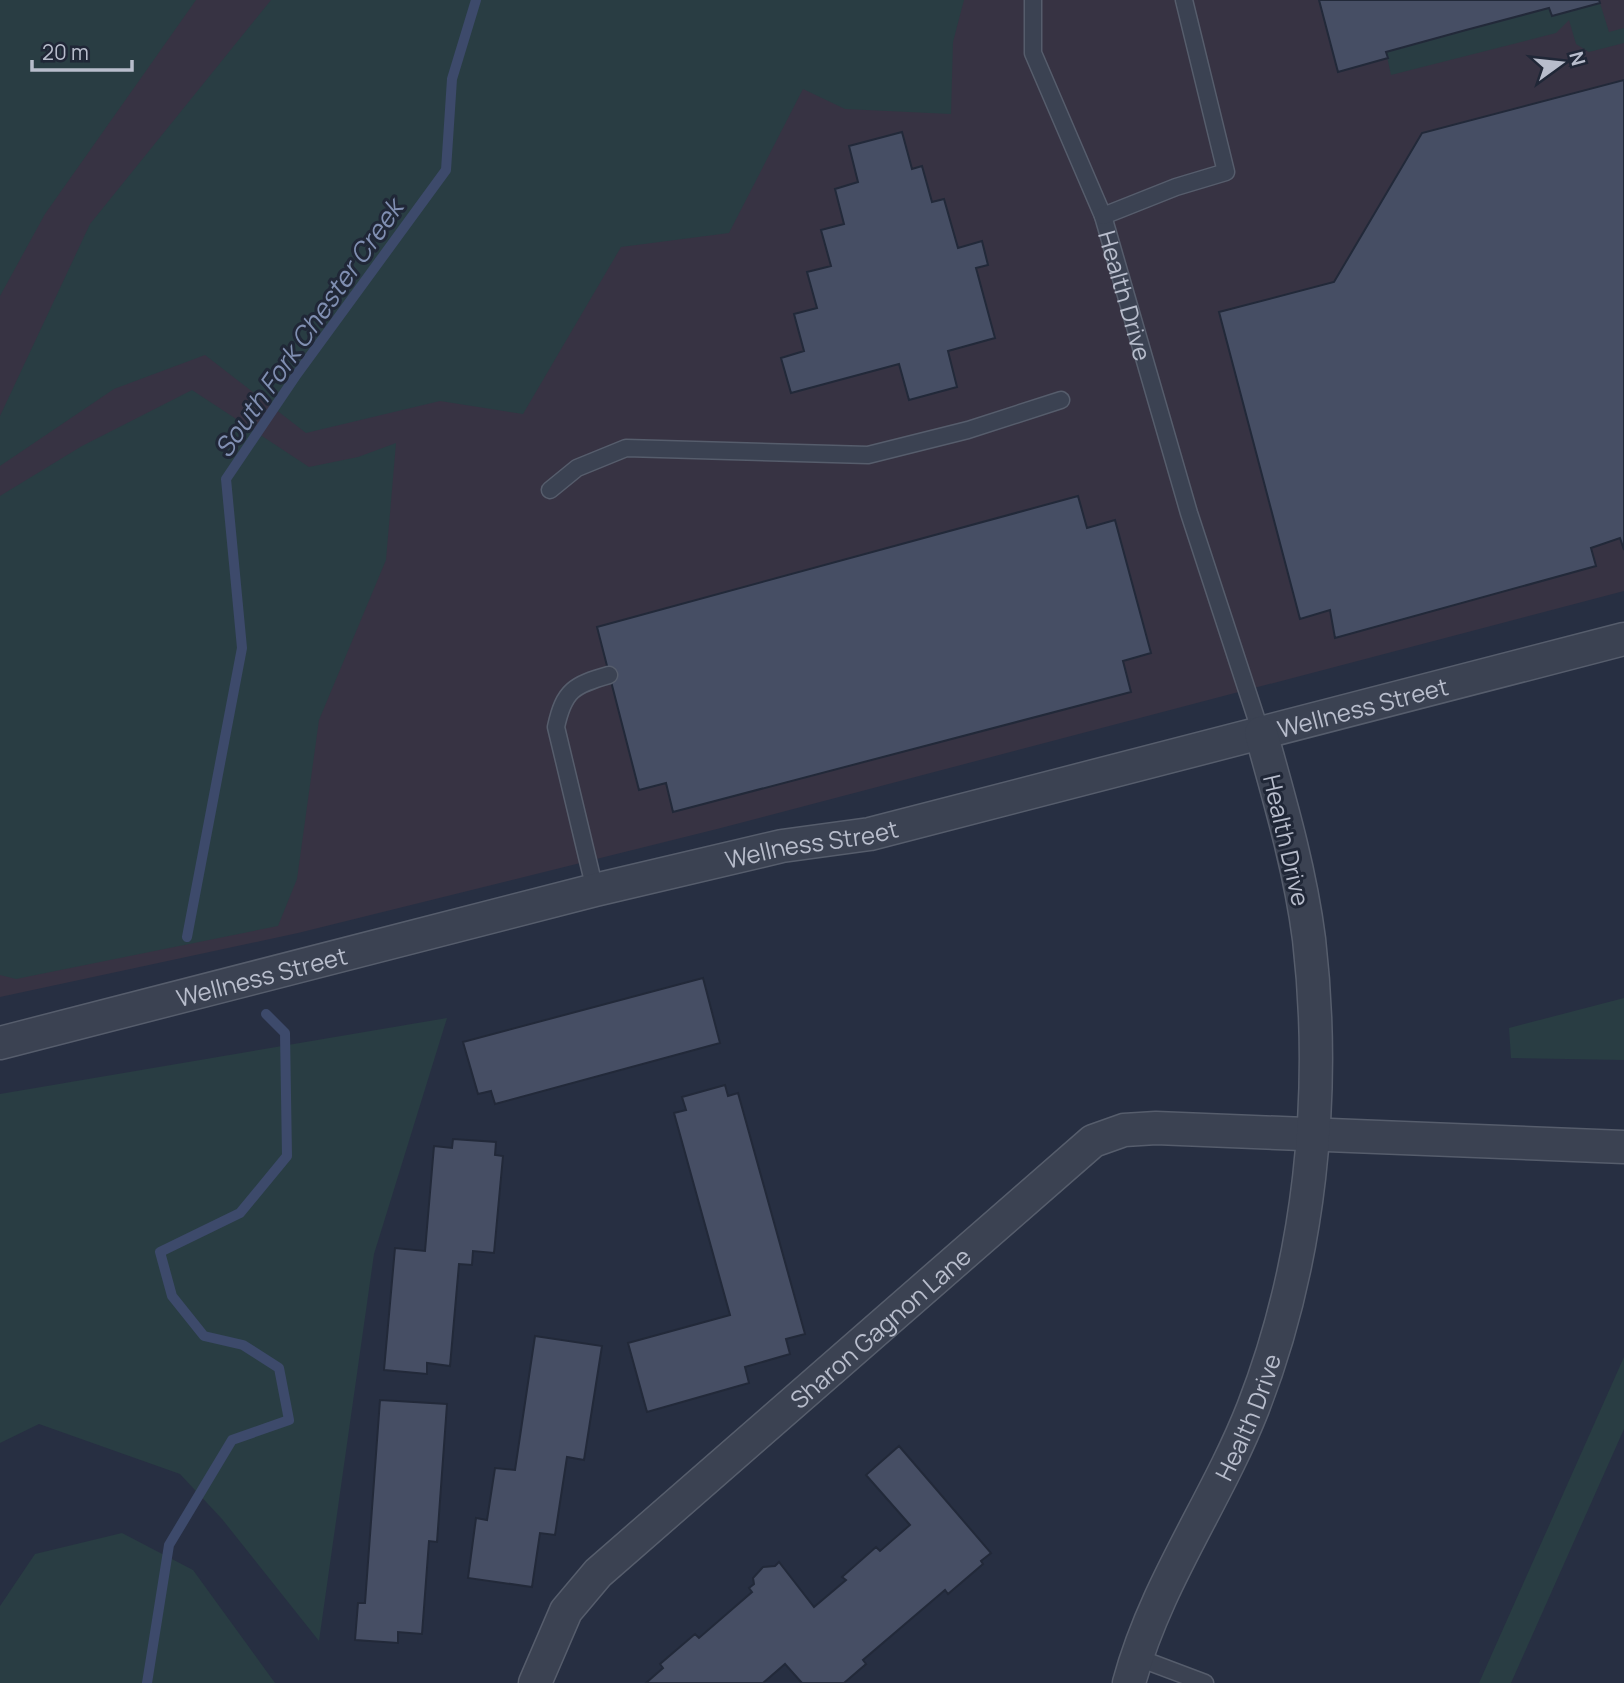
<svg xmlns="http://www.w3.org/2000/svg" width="1624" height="1683" viewBox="0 0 1624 1683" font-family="Manrope,sans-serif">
  <rect width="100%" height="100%" fill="#272f42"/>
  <path fill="#373343" d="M 0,0 L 1624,0 L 1624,591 L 717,829 L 298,933 L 0,997 Z"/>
  <path fill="#293d43" d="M 0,0 L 196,0 L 45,214 L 0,296 Z
    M 271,0 L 964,0 L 953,42 L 951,114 L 845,109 L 803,89 L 729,233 L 621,247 L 523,414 L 440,401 L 306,433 L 205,355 L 114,389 L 0,466 L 0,416 L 90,224 Z
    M 1600,3 L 1609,32 L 1624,28 L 1624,43 L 1589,52 L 1576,44 L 1569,20 L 1556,33 L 1391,75 L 1386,52 L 1549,8 L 1553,16 Z
    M 192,390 L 309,467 L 358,457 L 396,443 L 386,560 L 319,720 L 297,879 L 278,926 L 16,979 L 0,975 L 0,496 L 82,446 Z
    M 1624,998 L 1624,1060 L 1511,1058 L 1509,1028 Z
    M 447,1018 L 374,1254 L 319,1641 L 222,1519 L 180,1474 L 39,1424 L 0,1443 L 0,1094 Z
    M 1624,1357 L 1624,1429 L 1511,1683 L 1479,1683 Z
    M 122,1533 L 193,1570 L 275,1683 L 0,1683 L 0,1606 L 35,1554 Z"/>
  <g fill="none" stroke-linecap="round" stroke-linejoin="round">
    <path stroke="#3d4a6b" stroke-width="10" d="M 187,937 L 242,648 L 226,479 L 297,374 L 446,170 L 452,79 L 476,0
      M 147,1683 L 169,1545 L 232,1440 L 289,1420 L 279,1368 L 243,1345 L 204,1336 L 172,1296 L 160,1252 L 240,1213 L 287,1156 L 285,1033 L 266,1014"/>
  </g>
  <path fill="#464e64" stroke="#222939" stroke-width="2" d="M 1319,0 L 1599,0 L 1600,3 L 1552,16 L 1549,8 L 1466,30 L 1386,52 L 1388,58 L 1338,72 Z
    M 1624,80 L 1624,550 L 1620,538 L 1591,548 L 1596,566 L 1335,638 L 1330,610 L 1300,619 L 1219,312 L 1334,282 L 1422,133 Z
    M 902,132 L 912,169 L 922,166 L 932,202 L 944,199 L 958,248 L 982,241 L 988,265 L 976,268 L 995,338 L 948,351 L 957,387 L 909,400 L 899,364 L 791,393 L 781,358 L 804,351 L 794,314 L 817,308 L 807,272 L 831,266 L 821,230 L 844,224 L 835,189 L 858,182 L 849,146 Z
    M 1078,496 L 1087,528 L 1115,520 L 1151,653 L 1123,661 L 1131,692 L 673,812 L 666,783 L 639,790 L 597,627 Z
    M 703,978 L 720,1043 L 495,1104 L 491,1091 L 478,1094 L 463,1042 Z
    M 725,1085 L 728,1096 L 738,1093 L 805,1334 L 786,1339 L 790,1354 L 745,1367 L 749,1383 L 647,1412 L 628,1343 L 730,1315 L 674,1113 L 686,1110 L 682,1097 Z
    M 453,1139 L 496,1142 L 495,1155 L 503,1156 L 494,1253 L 473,1251 L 472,1265 L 459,1264 L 450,1366 L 427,1363 L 427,1374 L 384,1370 L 395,1248 L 425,1251 L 434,1146 L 452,1148 Z
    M 535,1336 L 602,1346 L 584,1460 L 567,1457 L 555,1535 L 540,1533 L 532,1587 L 468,1578 L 476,1518 L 487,1520 L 495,1468 L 515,1470 Z
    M 380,1400 L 447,1404 L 437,1542 L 429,1541 L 422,1634 L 398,1632 L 398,1643 L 355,1640 L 358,1603 L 365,1603 Z
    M 899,1446 L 991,1553 L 981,1561 L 983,1564 L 948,1594 L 945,1590 L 863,1660 L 866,1664 L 844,1683 L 802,1683 L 785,1664 L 763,1683 L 646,1683 L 663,1668 L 660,1664 L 695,1634 L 699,1638 L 752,1592 L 749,1588 L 754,1584 L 753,1578 L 763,1567 L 775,1566 L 779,1562 L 814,1607 L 846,1580 L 842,1577 L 876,1547 L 880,1551 L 910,1525 L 866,1475 Z"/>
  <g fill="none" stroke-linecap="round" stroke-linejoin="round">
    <defs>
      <g id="lane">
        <path id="s1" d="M 1033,0 L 1033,53 L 1103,216 L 1189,513 L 1261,733"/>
        <path d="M 1103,216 L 1176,187 L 1226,172 L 1184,0"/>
        <path d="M 550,490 L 577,468 L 626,448 L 868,455 L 968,430 L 1061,400"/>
        <path d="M 595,890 L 556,727 C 564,690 574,685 609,675"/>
        <path d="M 1136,1657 L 1205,1683"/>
      </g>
      <g id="street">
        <path id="s2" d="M 0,1043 L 595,890 L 782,846 L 870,834 L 1624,639"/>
        <path id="s3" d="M 535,1683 L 566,1611 L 598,1573 L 1093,1141 L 1124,1130 L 1156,1128 L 1624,1147"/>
        <path id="s4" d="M 1129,1683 C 1156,1583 1216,1502 1253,1408 C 1310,1262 1327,1095 1309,939 C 1300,869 1280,801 1261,733"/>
      </g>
    </defs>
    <use href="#lane" stroke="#565d6c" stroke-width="19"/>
    <use href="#street" stroke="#565d6c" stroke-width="35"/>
    <use href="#lane" stroke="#3b4252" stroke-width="16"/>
    <use href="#street" stroke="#3b4252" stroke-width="32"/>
  </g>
  <g text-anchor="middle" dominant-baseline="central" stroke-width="6" stroke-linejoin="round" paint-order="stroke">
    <g font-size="24" fill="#b8bdcc" stroke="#202737">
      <text stroke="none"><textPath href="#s1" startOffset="313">Health Drive</textPath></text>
      <text stroke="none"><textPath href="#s2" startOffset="1404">Wellness Street</textPath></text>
      <text transform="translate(1287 840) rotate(77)">Health Drive</text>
      <text stroke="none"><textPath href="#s2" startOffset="836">Wellness Street</textPath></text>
      <text stroke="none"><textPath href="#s2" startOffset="270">Wellness Street</textPath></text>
      <text stroke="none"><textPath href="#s3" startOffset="502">Sharon Gagnon Lane</textPath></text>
      <text stroke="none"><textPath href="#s4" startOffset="292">Health Drive</textPath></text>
    </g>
    <g font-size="26" font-style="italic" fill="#808fb2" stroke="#202737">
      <text transform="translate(308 328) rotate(-55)">South Fork Chester Creek</text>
    </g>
  </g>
  <g transform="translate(1561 63) rotate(75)" stroke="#202737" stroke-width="5" paint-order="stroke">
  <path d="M0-5L12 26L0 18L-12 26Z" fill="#b8bdcc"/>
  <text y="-10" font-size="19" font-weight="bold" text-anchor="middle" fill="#b8bdcc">N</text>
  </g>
  <path d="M32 60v10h100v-10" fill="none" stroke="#b8bdcc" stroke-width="3.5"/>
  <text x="42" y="60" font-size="21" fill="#b8bdcc" stroke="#202737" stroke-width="5" paint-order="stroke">20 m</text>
</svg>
